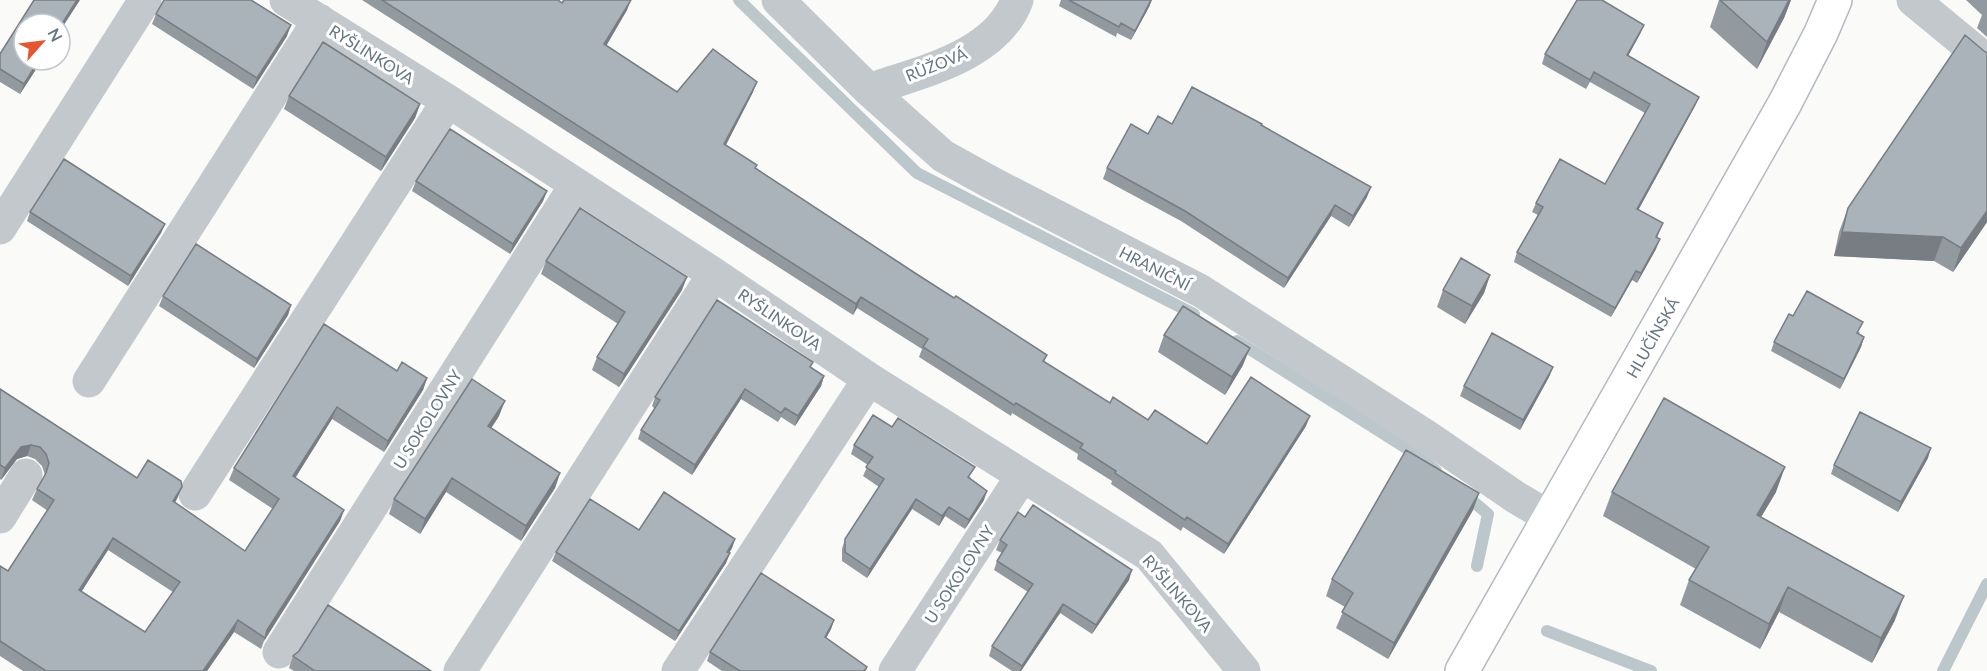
<svg xmlns="http://www.w3.org/2000/svg" width="1987" height="671" viewBox="0 0 1987 671" font-family="Lato,sans-serif">
  <rect width="100%" height="100%" fill="#fafaf8"/>
  <g fill="none" stroke-linecap="round" stroke-linejoin="round">
    <path stroke="#bbc7cb" stroke-width="12" d="M 739,0 L 917,173 L 1194,314
      M 1237,341 L 1414,453 L 1436,471
      M 1463,493 L 1488,514 L 1477,566
      M 1547,631 L 1651,671
      M 1943,671 L 1987,584"/>
    <defs>
      <g id="secondary">
        <path id="s1" d="M 1462,671 L 1785,103 L 1821,33 L 1835,0"/>
      </g>
    </defs>
    <use href="#secondary" stroke="#b3babf" stroke-width="36"/>
    <path stroke="#c3c8cc" stroke-width="33" d="M 286,0 L 448,101 L 714,274 L 869,379 L 1149,555 L 1244,671
      M 778,0 L 869,90 L 943,156 L 990,182 L 1201,291 L 1423,434 L 1517,498 L 1549,517
      M 1913,0 L 1987,61
      M 869,90 C 919,72 996,57 1017,0
      M 0,228 L 145,0
      M 89,381 L 319,20
      M 195,494 L 448,101
      M 0,517 L 26,475
      M 279,652 L 575,186
      M 460,671 L 714,274
      M 678,671 L 869,379
      M 895,671 L 1022,476"/>
    <use href="#secondary" stroke="#fff" stroke-width="33"/>
  </g>
  <path fill="#929a9f" fill-rule="evenodd" d="M 164,0 L 251,0 L 287,36 L 253,89 L 152,24 L 156,14 Z
    M 362,0 L 558,0 L 562,3 L 627,10 L 606,45 L 677,92 L 753,92 L 726,145 L 756,168 L 954,298 L 1047,355 L 1044,362 L 1110,403 L 1148,420 L 1207,444 L 1306,426 L 1224,554 L 1183,527 L 1181,531 L 1111,484 L 1112,481 L 1077,459 L 1078,454 L 1012,413 L 1011,416 L 919,357 L 922,349 L 857,308 L 853,315 Z
    M 1061,0 L 1152,0 L 1149,7 L 1131,40 L 1117,33 L 1116,37 L 1059,6 Z
    M 1719,0 L 1791,0 L 1784,18 L 1757,69 L 1710,27 Z
    M 1966,0 L 1987,0 L 1987,37 L 1977,28 L 1982,15 Z
    M 1644,25 L 1640,34 L 1628,56 L 1699,97 L 1695,106 L 1638,210 L 1663,223 L 1657,238 L 1656,249 L 1637,283 L 1632,280 L 1611,317 L 1514,262 L 1517,252 L 1538,215 L 1532,212 L 1536,203 L 1605,184 L 1645,113 L 1590,82 L 1586,89 L 1542,64 L 1545,54 Z
    M 1984,51 L 1987,53 L 1987,222 L 1953,272 L 1934,261 L 1834,256 L 1839,232 L 1848,208 Z
    M 0,54 L 42,60 L 20,94 L 0,82 Z
    M 289,96 L 420,104 L 415,118 L 381,171 L 284,109 Z
    M 1172,124 L 1261,125 L 1367,197 L 1349,227 L 1331,216 L 1284,288 L 1181,221 L 1103,179 L 1107,168 L 1148,134 Z
    M 416,181 L 547,191 L 543,201 L 510,254 L 412,191 Z
    M 30,212 L 165,224 L 161,233 L 128,286 L 27,221 Z
    M 546,261 L 682,290 L 619,387 L 592,370 L 597,357 L 618,324 L 541,274 Z
    M 1490,275 L 1484,293 L 1465,324 L 1437,307 L 1443,290 Z
    M 163,296 L 291,305 L 288,315 L 254,368 L 159,306 Z
    M 1793,316 L 1860,332 L 1858,334 L 1864,337 L 1861,347 L 1840,389 L 1771,351 L 1774,342 Z
    M 1164,335 L 1243,365 L 1225,395 L 1158,352 Z
    M 1553,367 L 1549,377 L 1520,430 L 1460,396 L 1464,386 Z
    M 811,368 L 824,376 L 821,386 L 795,426 L 781,417 L 778,422 L 741,399 L 692,475 L 638,439 L 641,430 L 655,409 L 652,406 L 655,397 Z
    M 397,371 L 427,378 L 423,390 L 384,452 L 332,419 L 295,478 L 344,510 L 340,521 L 264,641 L 261,649 L 234,632 L 207,671 L 23,671 L 0,656 L 0,566 L 8,571 L 48,511 L 32,500 L 37,489 L 45,475 L 42,466 L 35,459 L 27,456 L 17,459 L 1,480 L 0,479 L 0,389 L 137,478 L 182,487 L 175,502 L 245,551 L 273,509 L 229,480 L 234,468 ZM 108,550 L 173,592 L 145,632 L 81,591 Z
    M 499,416 L 491,428 L 560,473 L 555,488 L 521,541 L 446,492 L 420,534 L 389,514 L 394,499 Z
    M 854,445 L 971,477 L 970,478 L 984,500 L 965,529 L 945,516 L 939,526 L 912,509 L 867,578 L 842,561 L 842,549 L 845,539 L 879,487 L 863,476 L 868,465 L 851,454 Z
    M 1928,458 L 1898,512 L 1831,474 L 1834,465 Z
    M 1612,492 L 1776,492 L 1761,517 L 1895,620 L 1872,663 L 1779,612 L 1760,649 L 1680,605 L 1689,580 L 1696,569 L 1603,516 Z
    M 1479,493 L 1473,510 L 1388,659 L 1336,628 L 1345,607 L 1326,596 L 1332,579 Z
    M 1025,517 L 1129,580 L 1092,634 L 1060,613 L 1021,671 L 1012,671 L 989,656 L 992,646 L 1028,592 L 994,570 L 997,561 L 1002,553 L 996,550 L 1000,540 Z
    M 639,530 L 735,539 L 732,548 L 729,553 L 730,553 L 726,563 L 675,641 L 552,561 L 556,552 Z
    M 834,620 L 831,629 L 826,638 L 867,667 L 866,671 L 722,671 L 707,661 L 710,652 Z
    M 293,656 L 431,671 L 294,671 L 289,668 Z"/>
  <path fill="#777d82" d="M 77,0 L 80,0 L 60,31 L 60,27 Z
    M 631,0 L 627,10 L 601,55 L 604,44 Z
    M 1151,0 L 1149,7 L 1131,40 L 1135,31 Z
    M 1789,0 L 1791,0 L 1784,18 L 1757,69 L 1767,42 Z
    M 291,25 L 287,36 L 253,89 L 257,78 Z
    M 1644,25 L 1640,34 L 1623,65 L 1627,55 Z
    M 39,60 L 42,60 L 20,94 L 24,84 Z
    M 757,82 L 753,92 L 721,154 L 724,144 Z
    M 1699,97 L 1695,106 L 1634,218 L 1637,209 Z
    M 420,104 L 415,118 L 381,171 L 386,157 Z
    M 1371,187 L 1367,197 L 1349,227 L 1353,216 Z
    M 547,191 L 543,201 L 510,254 L 513,244 Z
    M 1335,205 L 1331,216 L 1284,288 L 1288,278 Z
    M 1987,211 L 1987,222 L 1953,272 L 1961,248 Z
    M 165,224 L 161,233 L 128,286 L 131,276 Z
    M 1842,232 L 1943,237 L 1934,261 L 1834,256 Z
    M 1660,239 L 1656,249 L 1637,283 L 1641,273 Z
    M 1636,271 L 1632,280 L 1611,317 L 1615,308 Z
    M 1490,275 L 1484,293 L 1465,324 L 1472,306 Z
    M 687,277 L 682,290 L 619,387 L 624,374 Z
    M 861,297 L 857,308 L 853,315 L 856,304 Z
    M 291,305 L 288,315 L 254,368 L 257,359 Z
    M 1864,337 L 1861,347 L 1840,389 L 1844,379 Z
    M 1250,348 L 1243,365 L 1225,395 L 1232,377 Z
    M 1553,367 L 1549,377 L 1520,430 L 1523,420 Z
    M 824,376 L 821,386 L 795,426 L 798,416 Z
    M 427,378 L 423,390 L 384,452 L 388,441 Z
    M 745,389 L 741,399 L 692,475 L 695,465 Z
    M 505,401 L 499,416 L 483,441 L 488,426 Z
    M 337,407 L 332,419 L 289,488 L 293,476 Z
    M 1310,416 L 1306,426 L 1224,554 L 1228,544 Z
    M 31,445 L 27,456 L 17,459 L 1,480 L 5,468 L 21,447 Z
    M 1931,448 L 1928,458 L 1898,512 L 1901,502 Z
    M 1785,467 L 1776,492 L 1748,539 L 1757,515 Z
    M 560,473 L 555,488 L 521,541 L 526,526 Z
    M 452,478 L 446,492 L 420,534 L 425,519 Z
    M 182,487 L 177,499 L 169,512 L 173,501 Z
    M 987,491 L 984,500 L 965,529 L 969,520 Z
    M 1479,493 L 1473,510 L 1388,659 L 1394,643 Z
    M 916,499 L 912,509 L 867,578 L 870,569 Z
    M 949,507 L 945,516 L 939,526 L 942,516 Z
    M 344,510 L 340,521 L 264,641 L 267,630 Z
    M 113,538 L 108,550 L 75,602 L 79,590 Z
    M 735,539 L 732,548 L 724,561 L 727,552 Z
    M 730,553 L 726,563 L 675,641 L 679,631 Z
    M 1132,570 L 1129,580 L 1092,634 L 1096,625 Z
    M 1788,587 L 1779,612 L 1760,649 L 1769,624 Z
    M 1904,596 L 1895,620 L 1872,663 L 1881,638 Z
    M 1063,604 L 1060,613 L 1021,671 L 1020,671 L 1022,666 Z
    M 238,620 L 234,632 L 207,671 L 203,671 Z
    M 834,620 L 831,629 L 822,646 L 825,637 Z"/>
  <path fill="#aab3b9" stroke="#777d82" stroke-width="1.5" fill-rule="evenodd" d="M 34,0 L 77,0 L 60,27 L 60,24 L 24,24 L 24,60 L 39,60 L 24,84 L 0,69 L 0,54 Z
    M 164,0 L 251,0 L 291,25 L 257,78 L 156,14 Z
    M 382,0 L 558,0 L 562,3 L 564,0 L 631,0 L 604,44 L 677,92 L 713,49 L 757,82 L 724,144 L 757,165 L 755,168 L 918,275 L 954,298 L 956,296 L 1047,355 L 1043,361 L 1110,403 L 1113,397 L 1148,420 L 1155,410 L 1207,444 L 1251,377 L 1310,416 L 1228,544 L 1187,517 L 1185,520 L 1115,473 L 1116,471 L 1080,448 L 1083,444 L 1016,403 L 1014,405 L 923,347 L 928,339 L 861,297 L 856,304 Z
    M 1069,0 L 1151,0 L 1135,31 L 1121,23 L 1119,27 Z
    M 1577,0 L 1602,0 L 1644,25 L 1627,55 L 1699,97 L 1637,209 L 1663,223 L 1656,237 L 1660,239 L 1641,273 L 1636,271 L 1615,308 L 1517,252 L 1543,207 L 1536,203 L 1560,159 L 1605,184 L 1650,104 L 1594,72 L 1590,80 L 1545,54 Z
    M 1720,0 L 1789,0 L 1767,42 Z
    M 1965,35 L 1984,51 L 1987,53 L 1987,211 L 1961,248 L 1943,237 L 1842,232 L 1848,208 Z
    M 323,42 L 420,104 L 386,157 L 289,96 Z
    M 1192,87 L 1262,124 L 1261,125 L 1371,187 L 1353,216 L 1335,205 L 1288,278 L 1185,211 L 1107,168 L 1131,124 L 1148,134 L 1158,116 L 1172,124 Z
    M 450,129 L 547,191 L 513,244 L 416,181 Z
    M 64,159 L 165,224 L 131,276 L 30,212 Z
    M 580,208 L 687,277 L 624,374 L 597,357 L 625,312 L 546,261 Z
    M 196,244 L 291,305 L 257,359 L 163,296 Z
    M 1461,258 L 1490,275 L 1472,306 L 1443,290 Z
    M 1807,291 L 1863,322 L 1857,333 L 1864,337 L 1844,379 L 1774,342 L 1789,314 L 1793,316 Z
    M 717,300 L 813,362 L 810,367 L 824,376 L 798,416 L 785,408 L 781,413 L 745,389 L 695,465 L 641,430 L 660,400 L 655,397 Z
    M 1183,306 L 1250,348 L 1232,377 L 1164,335 Z
    M 324,324 L 397,371 L 402,362 L 427,378 L 388,441 L 337,407 L 293,476 L 344,510 L 267,630 L 265,638 L 238,620 L 203,671 L 46,671 L 0,641 L 0,566 L 8,571 L 54,500 L 37,489 L 46,473 L 49,463 L 46,454 L 40,447 L 31,445 L 21,447 L 5,468 L 0,465 L 0,389 L 137,478 L 148,460 L 181,481 L 182,487 L 173,501 L 245,551 L 279,499 L 234,468 ZM 113,538 L 180,582 L 145,632 L 79,590 Z
    M 1492,333 L 1553,367 L 1523,420 L 1464,386 Z
    M 472,379 L 505,401 L 488,426 L 560,473 L 526,526 L 452,478 L 425,519 L 394,499 Z
    M 1664,398 L 1785,467 L 1757,515 L 1904,596 L 1881,638 L 1788,587 L 1769,624 L 1689,580 L 1709,547 L 1612,492 Z
    M 1860,412 L 1931,448 L 1901,502 L 1834,465 Z
    M 873,415 L 892,427 L 898,418 L 975,467 L 968,477 L 987,491 L 969,520 L 949,507 L 942,516 L 916,499 L 870,569 L 845,552 L 845,539 L 884,479 L 866,467 L 873,457 L 854,445 Z
    M 1406,450 L 1479,493 L 1394,643 L 1342,612 L 1353,593 L 1332,579 Z
    M 664,492 L 735,539 L 727,552 L 730,553 L 679,631 L 556,552 L 590,499 L 639,530 Z
    M 1033,505 L 1132,570 L 1096,625 L 1063,604 L 1022,666 L 992,646 L 1033,584 L 997,561 L 1007,545 L 1000,540 L 1018,512 L 1025,517 Z
    M 761,573 L 834,620 L 825,637 L 867,667 L 864,671 L 740,671 L 710,652 Z
    M 328,605 L 431,671 L 315,671 L 293,656 L 299,651 Z"/>
  <g text-anchor="middle" dominant-baseline="central" stroke-width="6" stroke-linejoin="round" paint-order="stroke">
    <g font-size="16" fill="#657683" stroke="#fff">
      <text transform="translate(372 54) rotate(32)">RYŠLINKOVA</text>
      <text transform="translate(936 64) rotate(-22)">RŮŽOVÁ</text>
      <text transform="translate(1155 268) rotate(27)">HRANIČNÍ</text>
      <text transform="translate(780 319) rotate(34)">RYŠLINKOVA</text>
      <text stroke="none"><textPath href="#s1" startOffset="384">HLUČÍNSKÁ</textPath></text>
      <text transform="translate(427 419) rotate(-58)">U SOKOLOVNY</text>
      <text transform="translate(959 574) rotate(-57)">U SOKOLOVNY</text>
      <text transform="translate(1178 593) rotate(49)">RYŠLINKOVA</text>
    </g>
  </g>
  <g transform="translate(42 42) rotate(62)"><circle r="28" fill="#ffffff" stroke="#c1c8cd" stroke-width="1.5"/>
  <path d="M0-4.5L10 22L0 15L-10 22Z" fill="#e4572e"/>
  <text y="-9" font-size="16" font-weight="bold" text-anchor="middle" fill="#657683">N</text>
  </g>
</svg>
